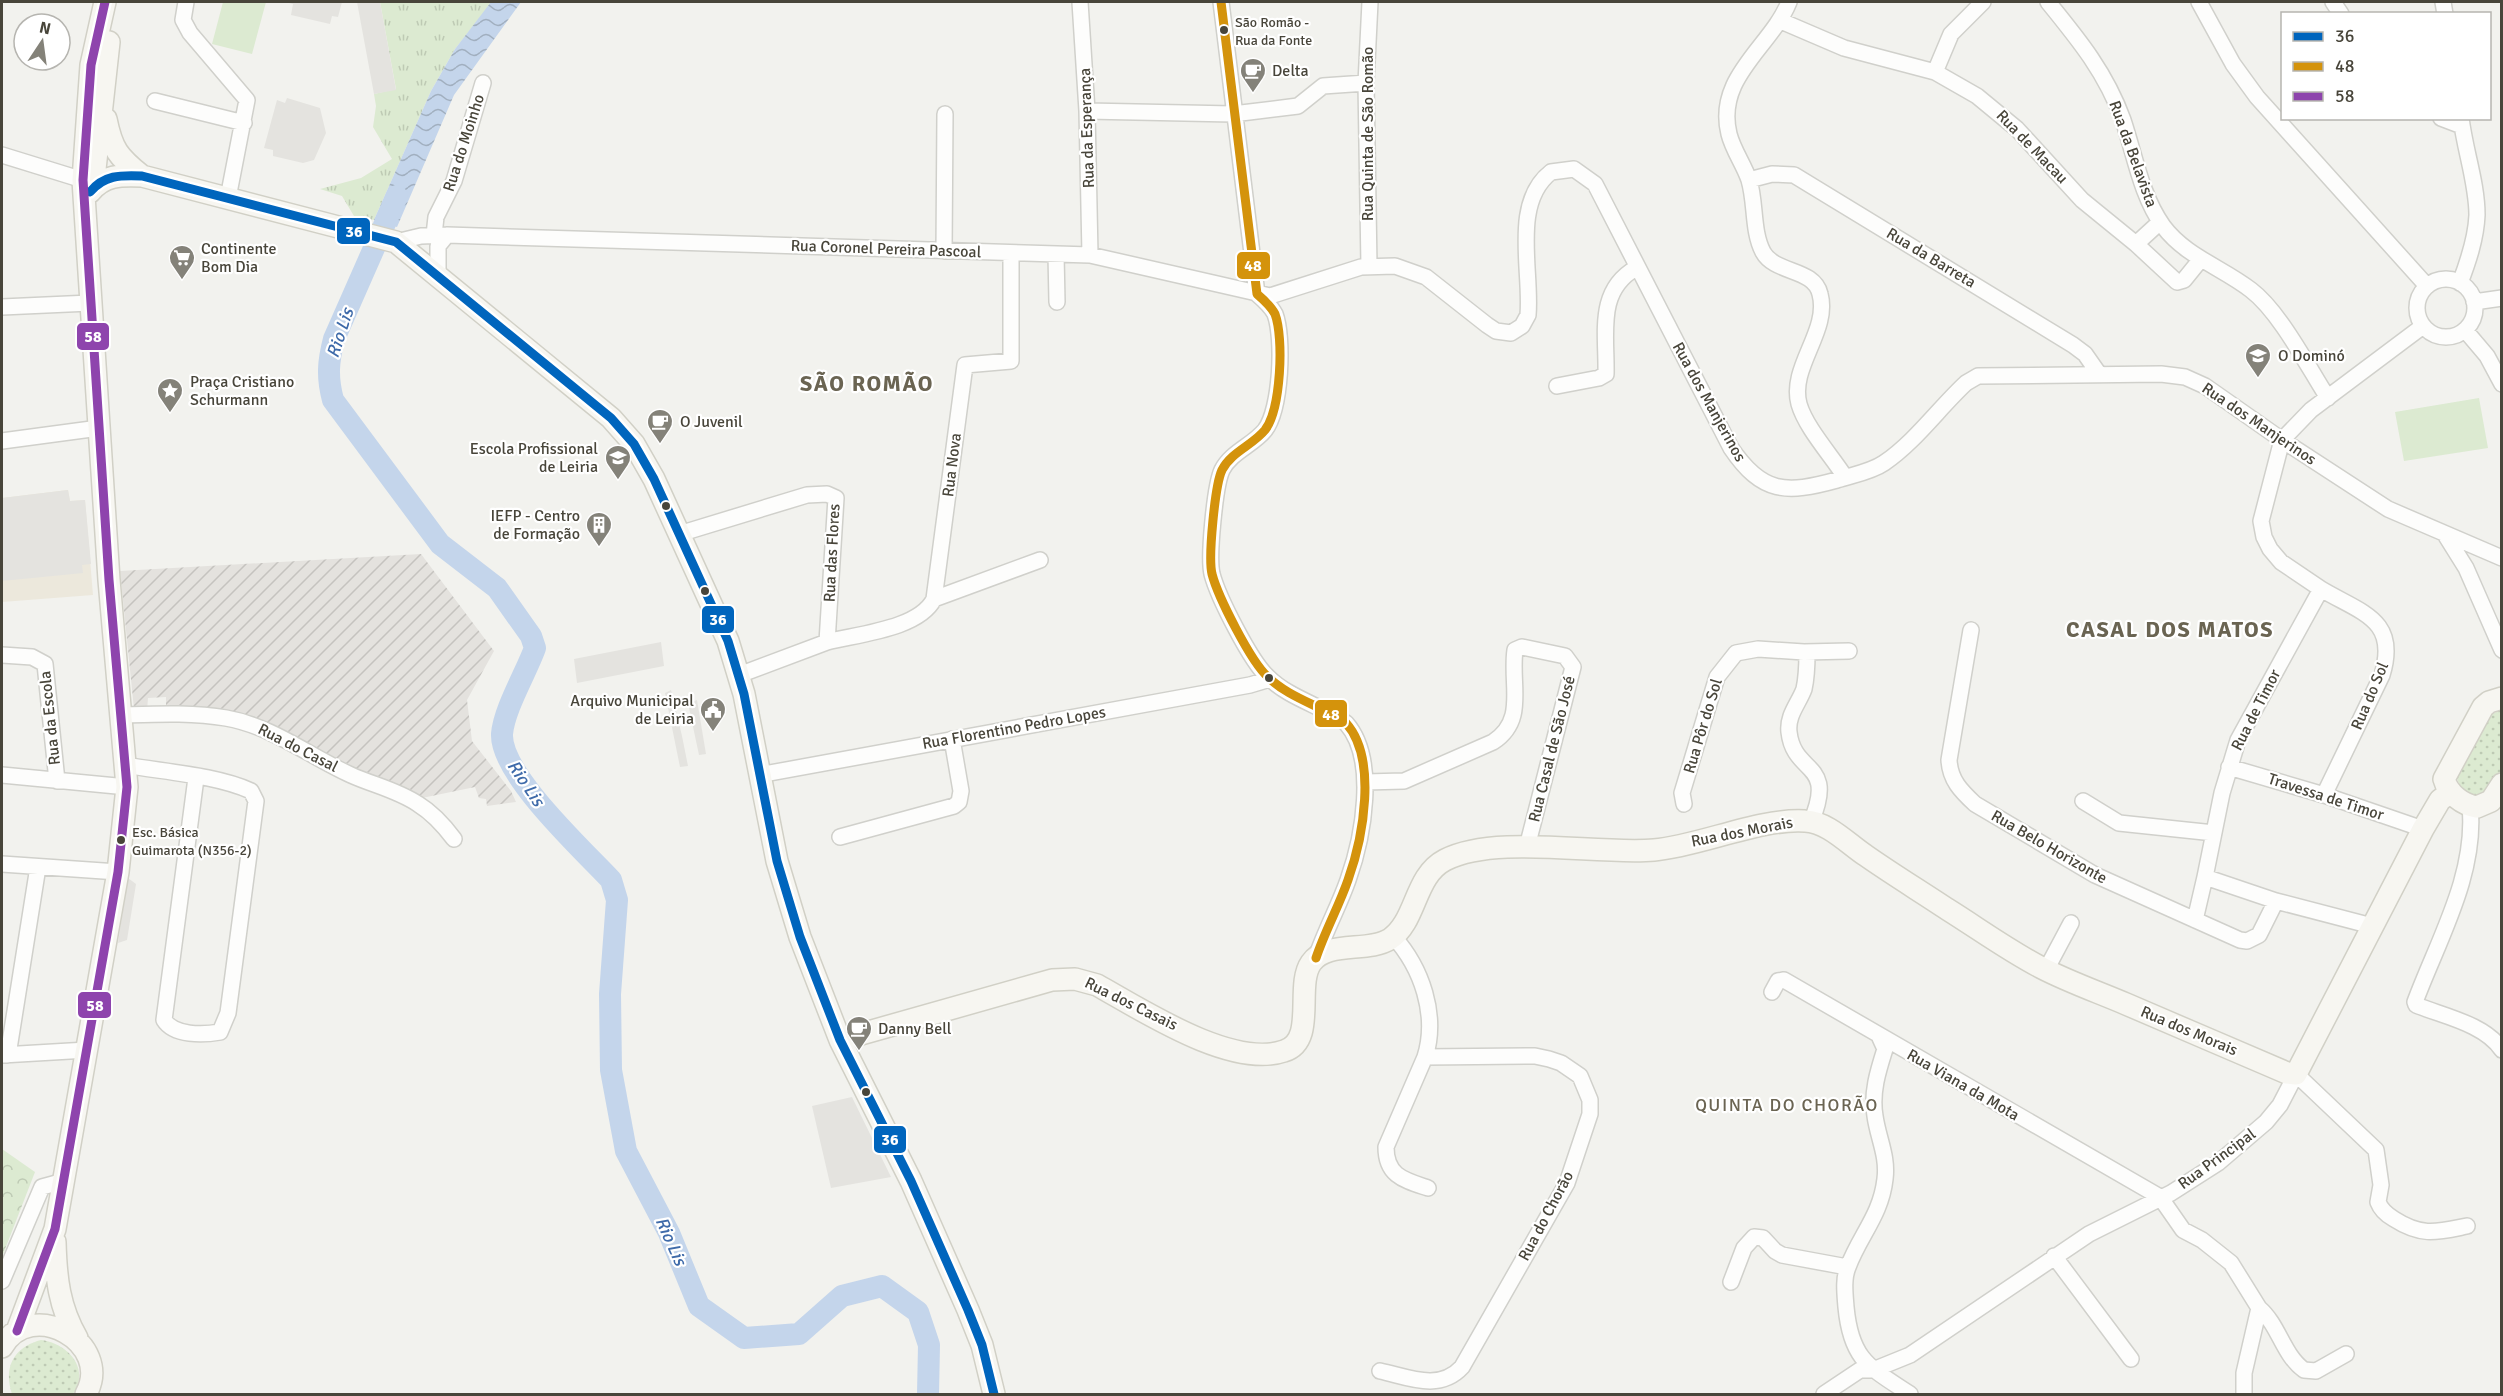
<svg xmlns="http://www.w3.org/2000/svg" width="2503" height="1396" viewBox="0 0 2503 1396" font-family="Signika,sans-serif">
  <defs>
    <pattern id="industrial-furrows" width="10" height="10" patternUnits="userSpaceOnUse" patternTransform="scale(1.5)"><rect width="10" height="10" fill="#e4e2de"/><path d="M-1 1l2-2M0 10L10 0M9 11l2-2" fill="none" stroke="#c5c3bf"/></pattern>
    <pattern id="grass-dots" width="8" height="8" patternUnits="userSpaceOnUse" patternTransform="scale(1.5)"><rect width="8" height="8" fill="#dcead1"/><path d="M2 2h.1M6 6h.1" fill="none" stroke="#becab4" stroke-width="1.8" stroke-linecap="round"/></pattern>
    <pattern id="forest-crowns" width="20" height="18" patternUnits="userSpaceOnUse" patternTransform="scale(1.5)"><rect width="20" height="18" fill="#dcead1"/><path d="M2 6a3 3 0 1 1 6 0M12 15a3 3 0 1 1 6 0" fill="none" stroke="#becab4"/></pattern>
    <pattern id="park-tufts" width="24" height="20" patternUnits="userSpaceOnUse" patternTransform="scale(1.5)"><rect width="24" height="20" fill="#dcead1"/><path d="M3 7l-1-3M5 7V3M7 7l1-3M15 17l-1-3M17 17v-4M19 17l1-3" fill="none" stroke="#becab4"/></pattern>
    <pattern id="water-waves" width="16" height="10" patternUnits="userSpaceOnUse" patternTransform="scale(1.5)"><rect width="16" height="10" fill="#c4d5eb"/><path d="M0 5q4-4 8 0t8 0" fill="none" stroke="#a1afbf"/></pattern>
  </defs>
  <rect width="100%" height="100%" fill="#f2f2ee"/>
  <path fill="#ece8dc" d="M 68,490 L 70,501 L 85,500 L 93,595 L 2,602 L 2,498 Z"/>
  <path fill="url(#industrial-furrows)" d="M 421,554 L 494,651 L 467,700 L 472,741 L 511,791 L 516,802 L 487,806 L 486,799 L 479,798 L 475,787 L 422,798 L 416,793 L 369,778 L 243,715 L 166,712 L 166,697 L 148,698 L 147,711 L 134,709 L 120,571 Z"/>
  <path fill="url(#grass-dots)" d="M 2501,710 L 2501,770 L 2483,799 L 2462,793 L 2456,775 L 2490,715 Z
    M 41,1340 C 67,1343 91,1368 73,1394 L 12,1394 C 3,1367 14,1347 41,1340 Z"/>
  <path fill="url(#forest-crowns)" d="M 2,1149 L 35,1172 L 2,1257 Z"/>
  <path fill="url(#park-tufts)" d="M 380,2 L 492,2 L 455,49 L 431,91 L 374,220 L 354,216 L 342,196 L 320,189 L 361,178 L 392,159 L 373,127 L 376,106 L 374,94 L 396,89 Z"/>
  <path fill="#dcead1" d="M 223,2 L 266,2 L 252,54 L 212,44 Z
    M 2479,398 L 2488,448 L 2404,461 L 2395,412 Z"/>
  <path fill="#e4e3df" d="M 342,2 L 338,17 L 332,16 L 330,24 L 291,15 L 293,4 L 289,3 Z
    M 357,2 L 380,2 L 396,90 L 374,94 Z
    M 287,98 L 320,108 L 326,133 L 314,160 L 303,163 L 273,156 L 273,150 L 264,148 L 277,100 L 285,103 Z
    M 68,490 L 70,501 L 85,500 L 91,564 L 82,565 L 83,573 L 2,581 L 2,498 Z
    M 661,642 L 664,666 L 577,683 L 574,659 Z
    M 671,690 L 682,736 L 688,766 L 680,767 L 665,693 Z
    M 697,700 L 706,754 L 699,755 L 688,703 Z
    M 128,878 L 136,884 L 127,940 L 118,943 Z
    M 852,1097 L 891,1177 L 831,1188 L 812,1106 Z"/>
  <path fill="url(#water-waves)" d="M 491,2 L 521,2 L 454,95 L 397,227 L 374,220 L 431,91 L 455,49 Z"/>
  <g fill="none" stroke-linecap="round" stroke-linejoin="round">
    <path stroke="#c4d5eb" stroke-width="22" d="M 397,196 L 334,339 C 328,362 327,377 333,400 L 440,544 L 497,588 L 531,636 L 535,648 C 526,673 504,709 502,734 C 500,774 584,851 611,880 L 617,900 L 610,994 L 611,1070 L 626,1151 L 669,1233 L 699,1306 L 744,1338 L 799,1334 L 842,1296 L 882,1286 L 918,1312 L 929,1345 L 928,1394"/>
    <defs>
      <path id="street" d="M 186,2 L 183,20 L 190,33 L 247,100 L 228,198
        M 1080,2 L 1087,111 L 1090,255
        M 1221,2 L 1257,294 C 1264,300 1271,306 1275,314 C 1284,338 1281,409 1265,430 C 1253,445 1231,452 1222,470 C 1215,485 1208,557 1212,574 C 1218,597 1251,662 1268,677 C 1289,698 1322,706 1346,723 C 1378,759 1363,838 1348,880 C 1339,906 1325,931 1316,958
        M 1789,2 C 1771,47 1715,77 1729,134 C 1733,150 1744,165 1749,180 C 1756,203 1752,231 1763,252 C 1775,274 1814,268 1820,294 C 1830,331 1789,367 1799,404 C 1806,428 1831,455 1845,477
        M 2048,2 C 2079,40 2106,73 2123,120 C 2135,156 2141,195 2163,226 C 2185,256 2223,268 2251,290 C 2280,312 2308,367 2328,398
        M 2199,2 L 2233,64 L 2257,97 L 2427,286
        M 2333,2 L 2341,14
        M 2443,2 L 2445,14
        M 1781,21 L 1844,48 L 1935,72 L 1977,96 L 2017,129 L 2082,200 L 2136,244 L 2160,222
        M 1935,72 L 1951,34 L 1983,2
        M 155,101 L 244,123
        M 1087,111 L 1233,114 L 1298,106 L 1323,86 L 1366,83
        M 2441,118 L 2462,126
        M 2,155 L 83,180
        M 1749,180 L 1772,174 L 1794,175 L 2073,345 L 2085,354 L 2099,374
        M 434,235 L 436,217 L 454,181 L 483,83
        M 396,242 L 421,236 L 447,235 L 1090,255 L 1270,296 L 1361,267 L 1395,266 L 1426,277 L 1487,325 L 1496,331 L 1511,333 L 1522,326 L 1528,315 C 1532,271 1511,203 1551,172 L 1574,169 L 1595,184 L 1731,448 C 1762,494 1786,494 1837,480 C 1852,475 1871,472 1884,463 C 1915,442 1939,408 1966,383 L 1978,376 L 2161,374 L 2185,377 L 2205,386 L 2282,440 L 2388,509 L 2502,558
        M 2136,244 L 2177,282 L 2184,280 L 2201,259
        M 944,251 L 945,114
        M 1056,254 L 1057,302
        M 1369,266 L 1366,83 L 1370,2
        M 438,276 L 438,246 L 447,235
        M2417 308a29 29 0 1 1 58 0a29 29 0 1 1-58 0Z
        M 2460,283 C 2468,262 2476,239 2477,215 C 2477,183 2465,151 2461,118
        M 2474,302 L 2502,298
        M 2,307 L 90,303
        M 2465,330 L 2487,356 L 2502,384
        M 1557,386 L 1599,378 L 1606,374 C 1607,334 1596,291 1636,268
        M 2,441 L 99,428
        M 679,534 L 807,495 L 827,494 L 836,498 L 827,642 L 739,675
        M 2446,536 L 2466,568 L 2502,650
        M 2321,589 C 2361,613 2399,619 2382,675 L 2324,795
        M 934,599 L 1040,560
        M 1971,630 L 1949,760 C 1950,780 1961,791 1975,804 L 2095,875 L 2240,940 L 2247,941 L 2259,935 L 2276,901
        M 827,642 C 858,634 919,629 934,599 L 965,365 L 1011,361 L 1011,253
        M 1807,652 C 1807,664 1807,676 1804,689 C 1799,703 1787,715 1789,732 C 1794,776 1837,760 1811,822
        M 2,655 L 32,657 L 45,664 L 57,781
        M 120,715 C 155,714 192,712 226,718 C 272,726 309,756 351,775 C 373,785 397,790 418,804 C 431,812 445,827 454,839
        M 125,765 C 164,772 216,775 251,791 L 256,801 L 228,1013 L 220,1032 C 203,1035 174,1036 164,1020 L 196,778
        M 2229,767 L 2324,795 L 2423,829
        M 2,775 L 127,787
        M 759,775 L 1250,685 L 1270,679
        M 1365,782 L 1404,781 L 1493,742 C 1527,720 1510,685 1515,650 L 1522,647 L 1565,656 L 1573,667 L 1527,847
        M 2083,801 L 2119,823 L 2214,833
        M 1684,804 L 1682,793 L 1717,677 L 1736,653 L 1758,649 L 1804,652 L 1849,651
        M 2470,806 C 2477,874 2438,940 2415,1002 L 2416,1005 C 2443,1016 2485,1024 2502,1050
        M 840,837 L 954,806 L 959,802 L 961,791 L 952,739
        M 2,864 L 118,872
        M 2195,920 L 2205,877
        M 2372,926 L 2276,901 L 2205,877 L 2222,793 L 2238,740 L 2321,589 L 2281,562 L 2270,549 L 2264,537 L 2261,521 L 2282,440 L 2311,410 L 2423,326
        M 2046,970 L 2071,923
        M 1772,992 L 1778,981 L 1784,980 L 2160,1197 L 2183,1230 L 2202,1240 L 2231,1263 L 2259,1308 L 2244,1373 L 2244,1394
        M 1880,1038 L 1885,1049 C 1878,1071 1871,1093 1875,1116 C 1878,1138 1888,1156 1885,1179 C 1881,1215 1860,1235 1848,1267 C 1843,1279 1845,1294 1846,1307 C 1851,1360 1869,1367 1910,1394
        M 2,1055 L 87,1050
        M 8,1055 L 38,867
        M 1425,1057 L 1386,1147 C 1386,1176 1404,1180 1428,1188
        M 2054,1256 L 2131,1359
        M 2,1281 L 42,1187 L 64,1181
        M 1731,1282 L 1744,1248 L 1754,1237 L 1763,1238 L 1775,1251 L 1782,1255 L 1847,1267
        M 2259,1308 C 2279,1325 2283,1355 2304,1370 L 2316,1371 L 2346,1354
        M 1380,1371 C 1408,1377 1439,1392 1462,1367 L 1567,1183 L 1590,1114 L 1590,1100 L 1580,1076 L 1561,1063 L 1549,1059 L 1535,1056 L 1425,1057 C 1438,1015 1422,968 1393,936
        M 1824,1394 L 1860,1370 L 1873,1370 L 1910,1355 L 2089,1234 L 2171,1193 L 2218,1163 L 2266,1122 L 2280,1105 L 2296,1074 L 2376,1150 L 2381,1185 L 2378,1202 C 2381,1210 2387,1215 2394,1219 C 2422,1237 2437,1232 2467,1226"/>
      <path id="secondary" d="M 106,119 C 112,149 118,157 142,176
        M 95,169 L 109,42
        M 90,192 C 104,175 120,175 142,176 L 396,242 L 611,418 L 634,444 L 654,479 L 728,641 L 744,694 L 777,861 L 800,937 L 840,1040 L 911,1181 L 968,1310 L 982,1345 L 994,1394
        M 2502,698 L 2489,702 L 2483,707 L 2444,779 C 2448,794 2463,805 2477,807 L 2491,801 L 2502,784
        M 840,1040 L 1052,980 L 1075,979 L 1097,985 C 1142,1010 1232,1069 1284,1051 C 1317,1041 1295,986 1311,963 C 1327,940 1368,953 1390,939 C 1417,921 1414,876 1445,860 C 1496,834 1596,855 1654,850 C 1700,846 1760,818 1805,821 C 1828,822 1847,843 1865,855 C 1892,874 1920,891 1947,909 C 1979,929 2009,951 2042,968 C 2069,982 2098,992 2126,1004 C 2180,1027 2233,1050 2287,1073 L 2296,1074 L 2423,829 L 2440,800 L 2451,792
        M 55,1242 C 56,1278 59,1307 77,1338
        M 17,1331 L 55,1229 L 118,872 L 127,787 L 109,580 L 83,180 L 91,65 L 105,2
        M 2,1347 C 31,1296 114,1343 86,1394"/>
    </defs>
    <use href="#street" stroke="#d0d0cb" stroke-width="18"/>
    <use href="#secondary" stroke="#d1d0c6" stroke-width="24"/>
    <use href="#street" stroke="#fdfdfc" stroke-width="15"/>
    <use href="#secondary" stroke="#f7f6f1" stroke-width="21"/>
    <defs>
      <path id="bus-1" d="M 90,192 C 104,175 120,175 142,176 L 396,242 L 611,418 L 634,444 L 654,479 L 728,641 L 744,694 L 777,861 L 800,937 L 840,1040 L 911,1181 L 968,1310 L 982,1345 L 994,1394"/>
      <path id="bus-2" d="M 1221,2 L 1257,294 C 1264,300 1271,306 1275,314 C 1284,338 1281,409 1265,430 C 1253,445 1231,452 1222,470 C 1215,485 1208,557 1212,574 C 1218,597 1251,662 1268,677 C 1289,698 1322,706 1346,723 C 1378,759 1363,838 1348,880 C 1339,906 1325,931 1316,958"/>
      <path id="bus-3" d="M 17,1331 L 55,1229 L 118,872 L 127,787 L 109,580 L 83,180 L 91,65 L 105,2"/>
    </defs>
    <use href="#bus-1" stroke="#fff" stroke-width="14"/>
    <use href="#bus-2" stroke="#fff" stroke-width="14"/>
    <use href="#bus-3" stroke="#fff" stroke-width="14"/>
    <use href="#bus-1" stroke="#0065bd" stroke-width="9"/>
    <use href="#bus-2" stroke="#d4930c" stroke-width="9"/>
    <use href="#bus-3" stroke="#8e44ad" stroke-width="9"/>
  </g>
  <defs>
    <symbol id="cafe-pin" viewBox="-11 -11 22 30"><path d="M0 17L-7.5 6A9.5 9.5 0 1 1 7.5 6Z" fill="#848279" stroke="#fff"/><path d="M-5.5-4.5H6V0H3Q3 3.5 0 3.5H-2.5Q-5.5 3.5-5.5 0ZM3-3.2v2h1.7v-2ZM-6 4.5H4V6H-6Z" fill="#fff"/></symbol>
    <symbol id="supermarket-pin" viewBox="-11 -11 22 30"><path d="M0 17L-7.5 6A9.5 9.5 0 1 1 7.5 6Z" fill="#848279" stroke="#fff"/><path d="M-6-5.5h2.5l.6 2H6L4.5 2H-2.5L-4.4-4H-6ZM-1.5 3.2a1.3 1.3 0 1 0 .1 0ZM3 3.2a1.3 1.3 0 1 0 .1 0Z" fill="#fff"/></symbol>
    <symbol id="school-pin" viewBox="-11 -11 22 30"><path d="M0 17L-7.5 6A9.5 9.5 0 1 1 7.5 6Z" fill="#848279" stroke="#fff"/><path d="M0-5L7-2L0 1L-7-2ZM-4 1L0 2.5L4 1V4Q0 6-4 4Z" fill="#fff"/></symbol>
    <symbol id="sight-pin" viewBox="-11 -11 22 30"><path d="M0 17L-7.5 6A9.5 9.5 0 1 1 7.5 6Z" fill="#848279" stroke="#fff"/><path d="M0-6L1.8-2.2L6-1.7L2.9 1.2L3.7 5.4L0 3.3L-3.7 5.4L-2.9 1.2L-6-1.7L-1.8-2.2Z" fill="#fff"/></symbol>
    <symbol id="building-pin" viewBox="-11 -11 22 30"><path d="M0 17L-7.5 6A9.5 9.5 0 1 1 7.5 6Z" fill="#848279" stroke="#fff"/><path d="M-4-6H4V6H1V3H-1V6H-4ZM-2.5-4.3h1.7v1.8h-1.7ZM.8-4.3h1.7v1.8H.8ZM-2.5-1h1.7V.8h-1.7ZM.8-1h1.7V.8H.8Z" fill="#fff"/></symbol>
    <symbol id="civic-pin" viewBox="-11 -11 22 30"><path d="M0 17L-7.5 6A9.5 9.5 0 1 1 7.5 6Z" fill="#848279" stroke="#fff"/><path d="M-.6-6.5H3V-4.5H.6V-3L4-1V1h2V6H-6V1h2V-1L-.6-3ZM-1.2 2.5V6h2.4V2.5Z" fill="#fff"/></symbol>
  </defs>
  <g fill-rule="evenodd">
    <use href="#cafe-pin" x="1238" y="56" width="30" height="40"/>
    <use href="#supermarket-pin" x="167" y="243" width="30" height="40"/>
    <use href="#school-pin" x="2243" y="341" width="30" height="40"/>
    <use href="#sight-pin" x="155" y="376" width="30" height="40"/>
    <use href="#cafe-pin" x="645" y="407" width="30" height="40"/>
    <use href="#school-pin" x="603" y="443" width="30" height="40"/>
    <use href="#building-pin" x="584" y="510" width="30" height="40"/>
    <use href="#civic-pin" x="698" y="695" width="30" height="40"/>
    <use href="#cafe-pin" x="844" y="1014" width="30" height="40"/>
  </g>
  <g fill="#48453a" stroke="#fff" stroke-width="2">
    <circle cx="1224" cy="30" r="5"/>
    <circle cx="666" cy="506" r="5"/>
    <circle cx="705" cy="591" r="5"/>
    <circle cx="1269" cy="678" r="5"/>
    <circle cx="121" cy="840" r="5"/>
    <circle cx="866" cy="1092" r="5"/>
  </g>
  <g text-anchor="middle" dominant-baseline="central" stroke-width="4.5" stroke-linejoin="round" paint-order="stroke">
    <g font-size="14" fill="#48453a" stroke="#fff" text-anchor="start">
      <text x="1235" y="22">São Romão -<tspan x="1235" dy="18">Rua da Fonte</tspan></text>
      <text x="132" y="832">Esc. Básica<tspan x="132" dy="18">Guimarota (N356-2)</tspan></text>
    </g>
    <g font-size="16" fill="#48453a" stroke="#fff" text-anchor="start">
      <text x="1272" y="71">Delta</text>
      <text x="201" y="249">Continente<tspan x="201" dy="18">Bom Dia</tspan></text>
      <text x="2278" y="356">O Dominó</text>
      <text x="190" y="382">Praça Cristiano<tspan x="190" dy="18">Schurmann</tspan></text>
      <text x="680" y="422">O Juvenil</text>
      <text x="598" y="449" text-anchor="end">Escola Profissional<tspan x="598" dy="18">de Leiria</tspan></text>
      <text x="580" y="516" text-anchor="end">IEFP - Centro<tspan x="580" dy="18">de Formação</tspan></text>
      <text x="694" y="701" text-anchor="end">Arquivo Municipal<tspan x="694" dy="18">de Leiria</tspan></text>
      <text x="878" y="1029">Danny Bell</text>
    </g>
    <g font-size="16" fill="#48453a" stroke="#fff">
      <text transform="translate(1087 128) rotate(-92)">Rua da Esperança</text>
      <text transform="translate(1368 134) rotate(-90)">Rua Quinta de São Romão</text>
      <text transform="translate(464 143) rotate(-72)">Rua do Moinho</text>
      <text transform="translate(2032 147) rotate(46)">Rua de Macau</text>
      <text transform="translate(2133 154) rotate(70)">Rua da Belavista</text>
      <text transform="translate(886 249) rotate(2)">Rua Coronel Pereira Pascoal</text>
      <text transform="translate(1931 258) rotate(31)">Rua da Barreta</text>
      <text transform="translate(1709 402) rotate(61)">Rua dos Manjerinos</text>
      <text transform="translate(2259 424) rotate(34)">Rua dos Manjerinos</text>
      <text transform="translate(952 465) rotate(-83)">Rua Nova</text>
      <text transform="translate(832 553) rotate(-87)">Rua das Flores</text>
      <text transform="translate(2370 696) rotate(-67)">Rua do Sol</text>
      <text transform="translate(2256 710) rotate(-63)">Rua de Timor</text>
      <text transform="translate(50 718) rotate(-96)">Rua da Escola</text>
      <text transform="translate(1703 726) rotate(-73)">Rua Pôr do Sol</text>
      <text transform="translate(1014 728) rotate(-10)">Rua Florentino Pedro Lopes</text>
      <text transform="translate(298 748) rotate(27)">Rua do Casal</text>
      <text transform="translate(1552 749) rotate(-76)">Rua Casal de São José</text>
      <text transform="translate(2326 797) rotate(18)">Travessa de Timor</text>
      <text transform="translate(1742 832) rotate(-11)">Rua dos Morais</text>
      <text transform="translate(2049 847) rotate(30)">Rua Belo Horizonte</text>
      <text transform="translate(1131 1004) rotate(26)">Rua dos Casais</text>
      <text transform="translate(2189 1031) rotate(23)">Rua dos Morais</text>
      <text transform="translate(1963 1085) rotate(30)">Rua Viana da Mota</text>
      <text transform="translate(2217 1159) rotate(-36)">Rua Principal</text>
      <text transform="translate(1546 1216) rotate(-62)">Rua do Chorão</text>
    </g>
    <g font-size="18" font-style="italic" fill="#3e6aa9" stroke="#fff">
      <text transform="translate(340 333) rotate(-72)">Rio Lis</text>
      <text transform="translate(526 783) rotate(56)">Rio Lis</text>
      <text transform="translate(671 1241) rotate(66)">Rio Lis</text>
    </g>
    <g font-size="18" letter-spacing="1.5" fill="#6a6452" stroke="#fff">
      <text x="1787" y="1105">QUINTA DO CHORÃO</text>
    </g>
    <g font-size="22" font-weight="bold" letter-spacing="1.5" fill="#6a6452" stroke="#fff">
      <text x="867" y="383">SÃO ROMÃO</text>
      <text x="2170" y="629">CASAL DOS MATOS</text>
    </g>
  </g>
  <g stroke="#fff" stroke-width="2">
    <rect x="336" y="217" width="35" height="28" rx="6" fill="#0065bd"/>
    <rect x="1236" y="251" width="35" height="29" rx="6" fill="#d4930c"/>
    <rect x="76" y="322" width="34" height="29" rx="6" fill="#8e44ad"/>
    <rect x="701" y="605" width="34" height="29" rx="6" fill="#0065bd"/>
    <rect x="1314" y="699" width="34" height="29" rx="6" fill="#d4930c"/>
    <rect x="77" y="991" width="35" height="28" rx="6" fill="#8e44ad"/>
    <rect x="873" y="1125" width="34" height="29" rx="6" fill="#0065bd"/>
  </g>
  <g font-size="16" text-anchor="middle" font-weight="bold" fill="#fff">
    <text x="354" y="237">36</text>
    <text x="1253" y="271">48</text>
    <text x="93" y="342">58</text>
    <text x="718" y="625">36</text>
    <text x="1331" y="720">48</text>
    <text x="95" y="1011">58</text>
    <text x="890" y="1145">36</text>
  </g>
  <rect width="2503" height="1396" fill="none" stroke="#48453a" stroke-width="6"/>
  <rect x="2281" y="12" width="210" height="108" fill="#ffffff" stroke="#b6b5b0" stroke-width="1.5"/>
  <rect x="2293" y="32" width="30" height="9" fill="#0065bd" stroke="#b6b5b0" stroke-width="1.5"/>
  <text x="2335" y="42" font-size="18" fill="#48453a">36</text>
  <rect x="2293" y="62" width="30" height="9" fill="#d4930c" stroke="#b6b5b0" stroke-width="1.5"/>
  <text x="2335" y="72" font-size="18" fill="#48453a">48</text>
  <rect x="2293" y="92" width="30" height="9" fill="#8e44ad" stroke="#b6b5b0" stroke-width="1.5"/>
  <text x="2335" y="102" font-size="18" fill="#48453a">58</text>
  <g transform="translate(42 42) rotate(13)"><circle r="28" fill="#ffffff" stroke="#b6b5b0" stroke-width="1.5"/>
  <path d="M0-4.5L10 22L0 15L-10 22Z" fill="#848279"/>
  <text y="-9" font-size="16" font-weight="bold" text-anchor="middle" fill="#48453a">N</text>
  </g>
</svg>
